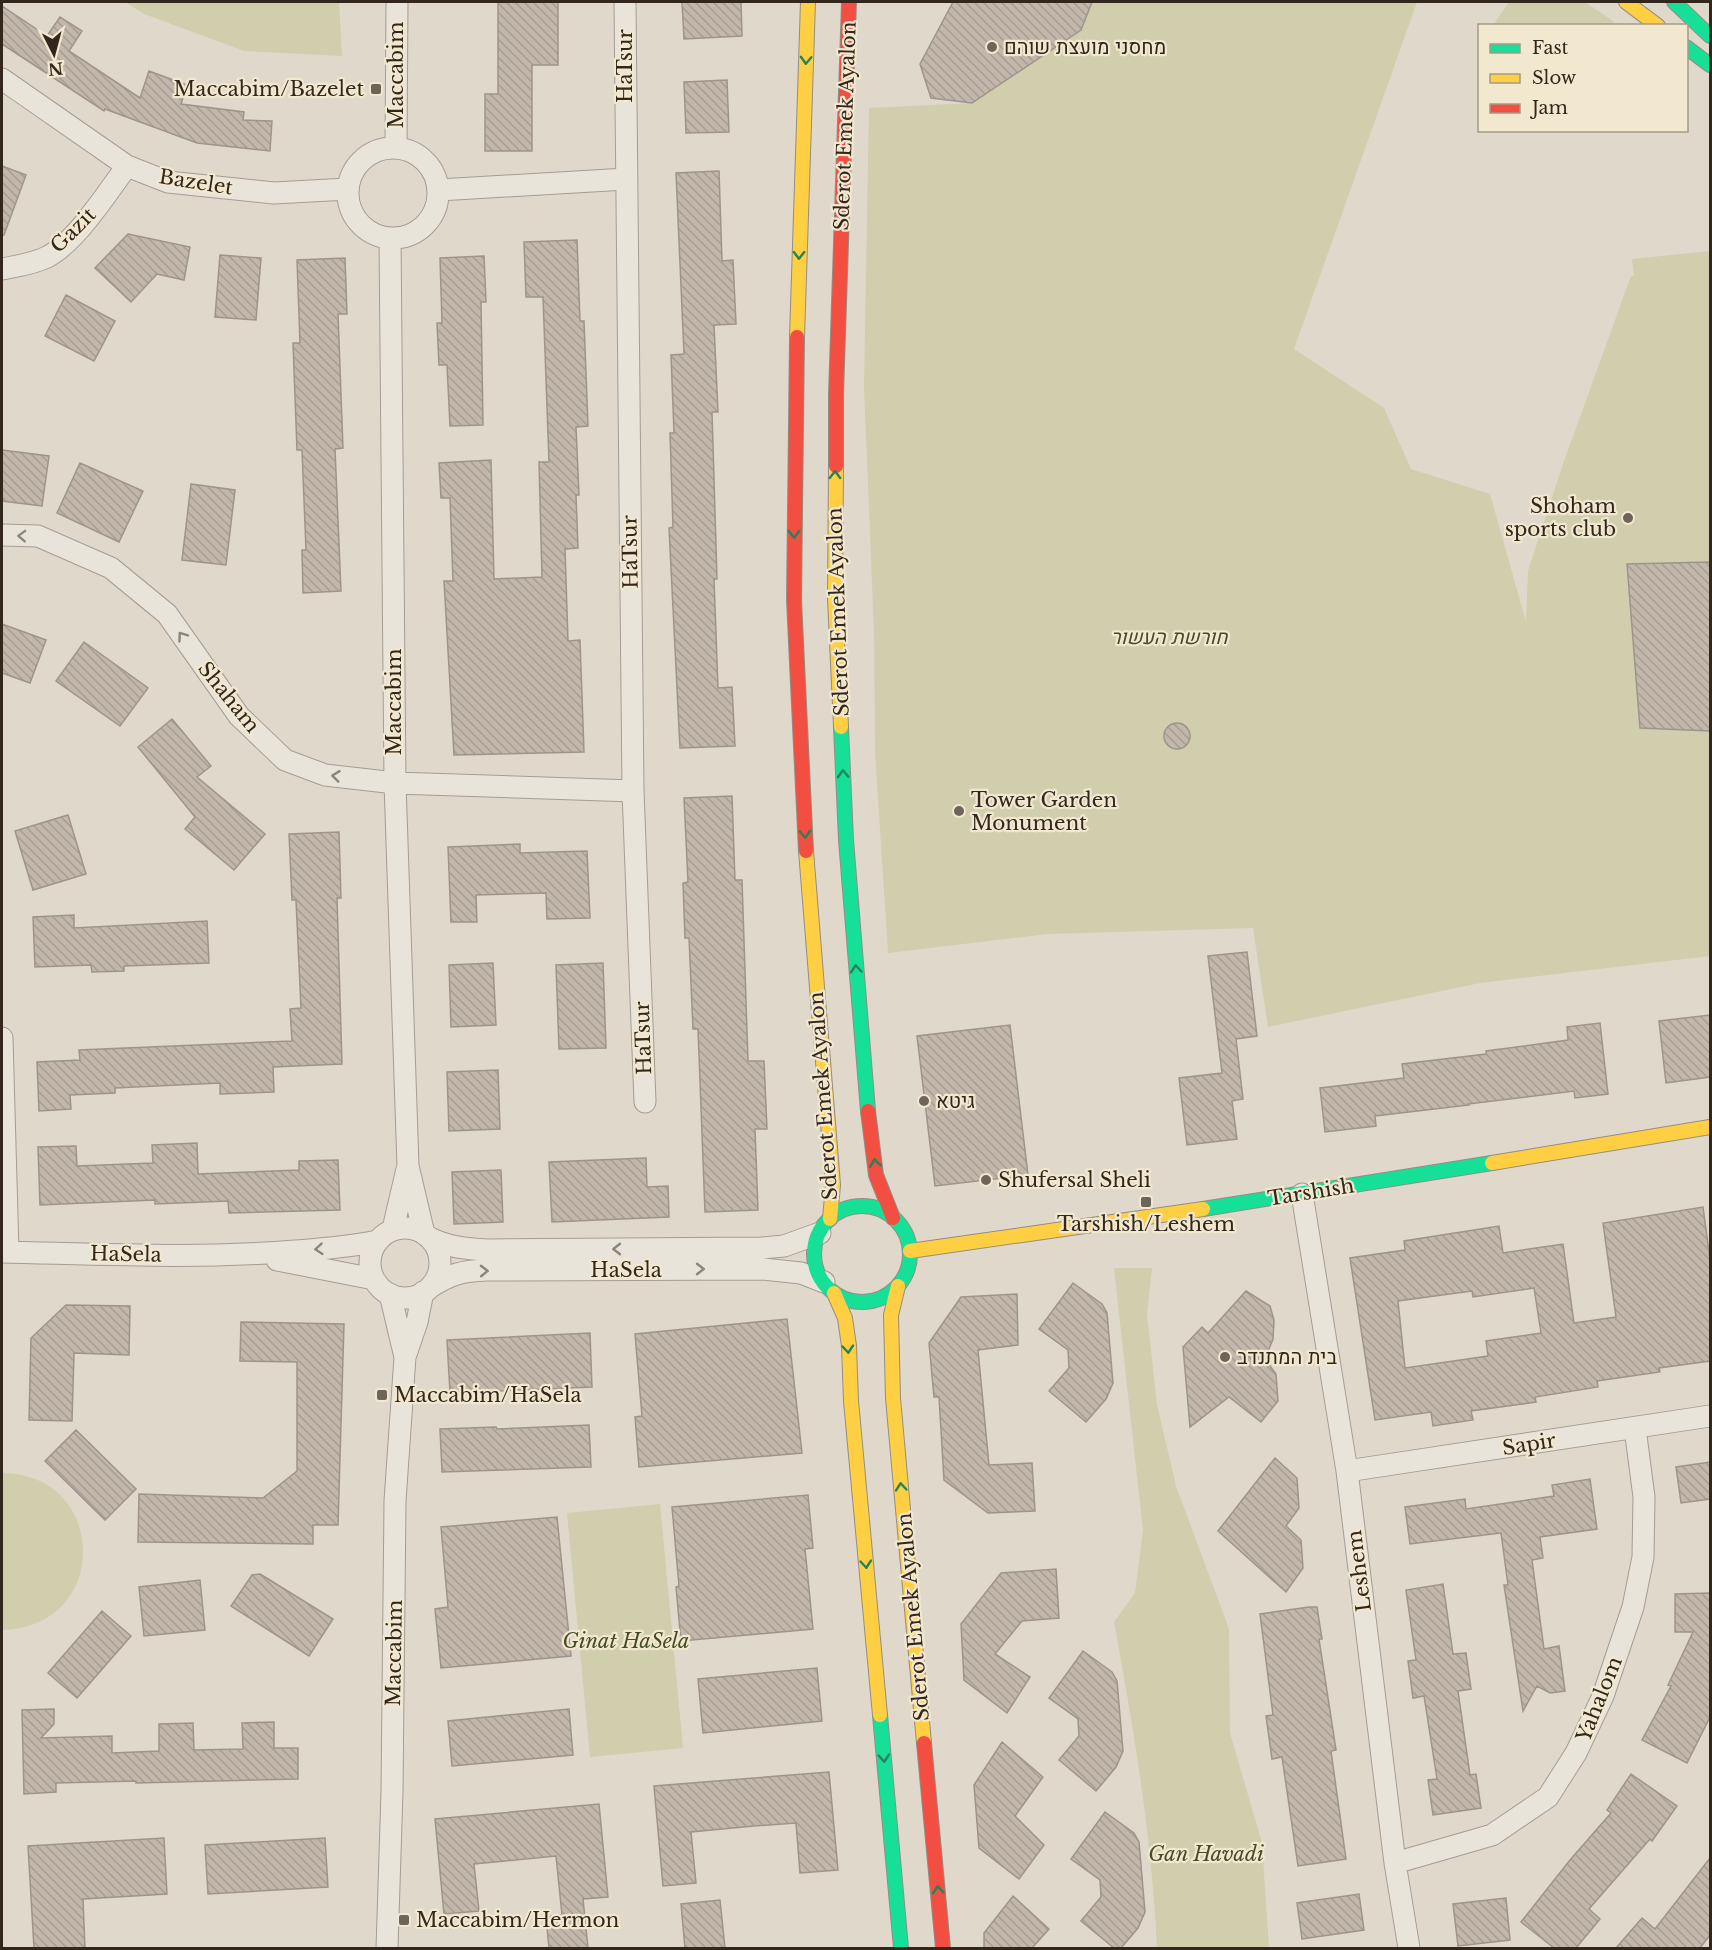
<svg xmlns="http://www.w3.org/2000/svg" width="1712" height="1950" viewBox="0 0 1712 1950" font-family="'Libre Baskerville',Heebo,serif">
  <defs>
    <pattern id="building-back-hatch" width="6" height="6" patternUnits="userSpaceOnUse" patternTransform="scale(1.5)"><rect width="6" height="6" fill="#c3b7ab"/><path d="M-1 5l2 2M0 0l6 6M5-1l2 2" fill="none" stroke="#a89d93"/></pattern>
  </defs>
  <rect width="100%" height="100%" fill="#e0d8ca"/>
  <path fill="#d0cead" d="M 125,2 L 339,2 L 342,56 L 244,51 L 144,14 Z
    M 1076,2 L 1417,2 L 1294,349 L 1384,408 L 1411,469 L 1490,494 L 1526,622 L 1528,571 L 1563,464 L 1631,276 L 1634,276 L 1632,259 L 1710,251 L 1710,956 L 1480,983 L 1268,1027 L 1253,928 L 1048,934 L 888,953 L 875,752 L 874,632 L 864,387 L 869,108 L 972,103 L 1062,33 Z
    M 1509,2 L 1585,2 L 1613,21 L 1614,25 L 1493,25 Z
    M 1114,1268 L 1152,1268 L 1147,1314 L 1157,1405 L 1176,1486 L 1229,1629 L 1230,1733 L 1262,1843 L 1269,1948 L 1157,1948 C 1152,1839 1134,1730 1114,1622 L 1135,1593 L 1143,1530 Z
    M 2,1473 C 108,1473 112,1627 2,1630 Z
    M 660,1504 L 683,1748 L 590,1757 L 567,1513 Z"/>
  <path fill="url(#building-back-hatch)" stroke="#9f948a" stroke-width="1.5" fill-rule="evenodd" d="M 498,2 L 558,2 L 558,65 L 532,65 L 532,151 L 485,151 L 485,94 L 498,94 Z
    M 682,2 L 741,2 L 742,36 L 684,39 Z
    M 953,2 L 1092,2 L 1081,30 L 972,103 L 931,98 L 920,64 Z
    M 2,6 L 47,36 L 60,17 L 82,31 L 69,51 L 140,98 L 149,71 L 187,85 L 181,104 L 244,112 L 243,120 L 272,121 L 270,151 L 197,143 L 105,109 L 104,111 L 2,44 Z
    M 727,80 L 729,132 L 686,133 L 684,82 Z
    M 2,166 L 26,175 L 4,235 L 2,235 Z
    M 719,171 L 722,261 L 733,260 L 736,324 L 714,325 L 718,412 L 712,412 L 717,579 L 714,579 L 718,688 L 732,687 L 735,746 L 680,748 L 669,528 L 673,527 L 670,433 L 674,433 L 671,355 L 684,354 L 676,173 Z
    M 128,234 L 190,247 L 184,280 L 157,274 L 131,302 L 95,268 Z
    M 577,240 L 580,321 L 584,321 L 588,426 L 576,427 L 579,495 L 576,495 L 578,548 L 565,549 L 568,641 L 580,640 L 584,752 L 454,755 L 444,581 L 453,581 L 450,498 L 441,498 L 439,463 L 491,460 L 494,579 L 542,577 L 539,462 L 549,462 L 543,297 L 526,297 L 524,242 Z
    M 220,255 L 261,258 L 256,320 L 215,317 Z
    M 484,256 L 486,302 L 481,302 L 483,425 L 450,426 L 447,365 L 439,365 L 437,323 L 442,323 L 440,258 Z
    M 345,258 L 347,314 L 338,314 L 343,448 L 335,449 L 341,591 L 303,593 L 302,550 L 306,550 L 302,450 L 297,450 L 293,343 L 300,343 L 297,260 Z
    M 66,295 L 115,321 L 94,361 L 45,336 Z
    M 2,450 L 49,456 L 42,506 L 2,501 Z
    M 80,463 L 143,491 L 119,542 L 57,513 Z
    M 191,484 L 235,490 L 226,565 L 182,560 Z
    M 1710,562 L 1710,731 L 1640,728 L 1627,564 Z
    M 2,624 L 46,640 L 30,683 L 2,673 Z
    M 84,642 L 148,688 L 120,726 L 56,681 Z
    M 172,719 L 211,766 L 197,777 L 265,834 L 234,870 L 185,829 L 195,817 L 138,747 Z
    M1164 736a13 13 0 1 1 26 0a13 13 0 1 1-26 0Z
    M 732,796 L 735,880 L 742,880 L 748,1061 L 764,1061 L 767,1129 L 755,1129 L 758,1210 L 705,1212 L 698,1029 L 693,1029 L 689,938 L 685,938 L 683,883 L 688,882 L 684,798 Z
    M 68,815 L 86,874 L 33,890 L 15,831 Z
    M 339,832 L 341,898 L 337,898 L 342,1064 L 273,1067 L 274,1092 L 220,1094 L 220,1083 L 115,1088 L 115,1093 L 70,1095 L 71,1109 L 39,1111 L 37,1062 L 80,1060 L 79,1050 L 292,1041 L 290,1009 L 301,1008 L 296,900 L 292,900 L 289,834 Z
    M 520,844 L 520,853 L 587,851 L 590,918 L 547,919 L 546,893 L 476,895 L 477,922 L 451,922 L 448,847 Z
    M 74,915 L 74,928 L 207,921 L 209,963 L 124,966 L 124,971 L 92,972 L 91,965 L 35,967 L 33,917 Z
    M 1247,952 L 1257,1036 L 1236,1039 L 1243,1099 L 1232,1101 L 1237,1139 L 1187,1145 L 1179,1078 L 1222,1073 L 1208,956 Z
    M 493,963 L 496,1025 L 451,1027 L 449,965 Z
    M 603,963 L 606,1048 L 559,1049 L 556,965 Z
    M 1710,1015 L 1710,1077 L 1666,1083 L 1659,1021 Z
    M 1600,1023 L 1608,1094 L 1575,1098 L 1574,1091 L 1468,1104 L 1469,1105 L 1375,1116 L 1376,1126 L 1325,1132 L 1320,1088 L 1404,1078 L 1402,1064 L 1486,1054 L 1486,1051 L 1568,1040 L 1567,1027 Z
    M 1010,1025 L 1028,1175 L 935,1186 L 917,1036 Z
    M 498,1070 L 500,1129 L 449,1131 L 447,1072 Z
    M 197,1143 L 198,1174 L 299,1170 L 299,1161 L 338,1160 L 340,1210 L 229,1213 L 228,1201 L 155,1204 L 155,1200 L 40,1205 L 38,1147 L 76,1146 L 77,1166 L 153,1163 L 152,1145 Z
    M 646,1158 L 647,1187 L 668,1186 L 669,1217 L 552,1222 L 549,1162 Z
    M 501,1170 L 503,1222 L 454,1224 L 452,1172 Z
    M 1703,1207 L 1710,1259 L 1710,1361 L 1659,1368 L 1660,1372 L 1597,1381 L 1598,1387 L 1535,1397 L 1536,1402 L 1471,1411 L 1473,1420 L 1433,1426 L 1431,1412 L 1375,1420 L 1350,1258 L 1405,1250 L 1404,1241 L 1499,1226 L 1503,1253 L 1563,1244 L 1574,1323 L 1616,1317 L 1603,1223 ZM 1534,1288 L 1541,1333 L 1486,1341 L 1488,1356 L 1405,1368 L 1398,1301 L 1472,1291 L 1473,1297 Z
    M 1073,1283 L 1102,1304 L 1107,1313 L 1113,1383 L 1106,1399 L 1086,1422 L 1049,1391 L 1069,1368 L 1068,1350 L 1039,1329 Z
    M 1246,1291 L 1270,1306 L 1274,1320 L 1273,1339 L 1265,1359 L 1276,1374 L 1278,1401 L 1261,1422 L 1229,1397 L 1190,1427 L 1183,1347 L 1202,1327 L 1208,1333 Z
    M 1017,1294 L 1018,1345 L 978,1350 L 989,1465 L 1032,1463 L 1035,1511 L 988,1513 L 944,1480 L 939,1397 L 934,1397 L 929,1343 L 961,1297 Z
    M 66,1305 L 130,1306 L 129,1355 L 74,1353 L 72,1421 L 29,1420 L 31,1338 Z
    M 787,1319 L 802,1453 L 639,1467 L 635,1417 L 642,1416 L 635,1334 Z
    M 241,1322 L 344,1324 L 338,1525 L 313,1525 L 313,1544 L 138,1542 L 139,1494 L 263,1498 L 297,1471 L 297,1362 L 240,1361 Z
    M 590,1333 L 592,1387 L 450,1393 L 447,1340 Z
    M 589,1425 L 591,1467 L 442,1472 L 440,1429 L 496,1427 L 497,1429 Z
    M 76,1430 L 136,1489 L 105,1520 L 45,1461 Z
    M 1275,1458 L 1297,1478 L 1299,1508 L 1286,1526 L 1301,1540 L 1303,1568 L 1286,1592 L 1218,1531 Z
    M 1710,1462 L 1710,1499 L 1681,1503 L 1676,1467 Z
    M 1590,1479 L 1597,1529 L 1540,1537 L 1543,1558 L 1532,1560 L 1544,1649 L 1559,1646 L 1565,1691 L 1550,1693 L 1537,1686 L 1523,1711 L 1504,1585 L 1508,1585 L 1501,1533 L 1410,1544 L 1405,1507 L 1465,1499 L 1466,1509 L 1554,1496 L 1552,1485 Z
    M 808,1495 L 813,1548 L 805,1549 L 813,1629 L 681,1641 L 676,1587 L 679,1586 L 672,1507 Z
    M 557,1517 L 571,1656 L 441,1668 L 435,1609 L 448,1607 L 441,1527 Z
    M 1056,1569 L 1059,1618 L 1022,1621 L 995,1654 L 1030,1677 L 1007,1713 L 964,1680 L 961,1624 L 1001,1573 Z
    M 260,1574 L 333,1619 L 309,1656 L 231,1606 L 252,1575 Z
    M 200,1580 L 205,1630 L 144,1636 L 139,1587 Z
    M 1443,1584 L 1453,1654 L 1466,1653 L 1471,1689 L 1458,1691 L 1470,1775 L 1476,1774 L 1481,1808 L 1433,1815 L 1428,1780 L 1437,1779 L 1424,1696 L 1413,1698 L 1408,1661 L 1416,1660 L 1406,1590 Z
    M 1710,1593 L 1710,1717 L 1687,1763 L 1642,1740 L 1671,1686 L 1668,1685 L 1693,1632 L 1675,1632 L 1675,1594 Z
    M 1309,1607 L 1317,1607 L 1322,1639 L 1319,1639 L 1336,1750 L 1331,1751 L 1346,1859 L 1298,1866 L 1282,1757 L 1272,1759 L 1266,1716 L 1273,1715 L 1260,1614 Z
    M 102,1611 L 131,1636 L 77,1698 L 48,1673 Z
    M 1083,1651 L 1112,1672 L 1117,1681 L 1123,1751 L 1116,1767 L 1096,1791 L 1059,1760 L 1079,1736 L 1078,1719 L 1049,1698 Z
    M 817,1668 L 822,1721 L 703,1733 L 698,1679 Z
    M 54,1709 L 54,1724 L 41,1738 L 112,1736 L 112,1753 L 159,1751 L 159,1724 L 193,1723 L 194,1750 L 243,1749 L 242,1723 L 274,1722 L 274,1748 L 298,1748 L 298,1779 L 136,1783 L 136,1781 L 56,1783 L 56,1792 L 24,1794 L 22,1710 Z
    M 569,1709 L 573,1755 L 452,1766 L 448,1721 Z
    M 1002,1742 L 1043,1777 L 1015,1816 L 1044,1845 L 1019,1879 L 979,1848 L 974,1785 Z
    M 829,1772 L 838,1870 L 800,1873 L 796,1823 L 754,1826 L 691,1832 L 696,1883 L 663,1886 L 654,1786 Z
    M 1631,1774 L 1677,1806 L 1652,1841 L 1650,1839 L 1589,1909 L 1600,1919 L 1576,1948 L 1554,1948 L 1521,1922 L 1570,1860 L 1611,1813 L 1607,1810 Z
    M 599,1804 L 608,1897 L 583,1899 L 588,1948 L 549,1948 L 546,1917 L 562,1915 L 556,1856 L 474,1864 L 479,1911 L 444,1914 L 435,1819 Z
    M 1105,1812 L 1134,1833 L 1139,1842 L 1145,1912 L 1138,1928 L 1121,1948 L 1114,1948 L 1081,1921 L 1101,1897 L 1100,1880 L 1071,1859 Z
    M 164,1838 L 167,1894 L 83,1899 L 85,1948 L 34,1948 L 28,1846 Z
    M 325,1838 L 328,1887 L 208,1894 L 205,1845 Z
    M 1710,1858 L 1710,1935 L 1700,1948 L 1616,1948 L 1642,1918 L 1655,1929 Z
    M 1359,1894 L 1364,1930 L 1302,1939 L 1297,1903 Z
    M 1013,1896 L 1049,1929 L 1032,1948 L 984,1948 L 984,1933 Z
    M 1506,1898 L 1510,1940 L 1458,1946 L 1453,1904 Z
    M 720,1900 L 725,1948 L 685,1948 L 681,1904 Z"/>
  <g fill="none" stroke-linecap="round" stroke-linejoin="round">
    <defs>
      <path id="street" d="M 625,2 L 633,791 L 645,1102
        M 2,79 L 127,166 L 168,182 L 274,193 L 348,189
        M348 193a45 45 0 1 1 90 0a45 45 0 1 1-90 0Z
        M 396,148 L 397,2
        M 439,190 L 626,179
        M 390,238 L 395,783 L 408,1166 L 424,1234
        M 2,269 C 17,266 33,264 47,257 C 76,242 107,193 127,166
        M 2,535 L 38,536 L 111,568 L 167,614 L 239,716 L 285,760 L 325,775 L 395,783 L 633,791
        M 2,1038 L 8,1252
        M 1302,1194 L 1347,1471 L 1395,1863 L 1409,1948
        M370 1263a35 35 0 1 1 70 0a35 35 0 1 1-70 0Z
        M 393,1229 L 407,1169
        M 428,1237 C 447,1247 466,1249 488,1250 L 762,1248 L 784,1246 L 820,1233
        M 2,1252 C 99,1254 197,1259 295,1251 C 322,1249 350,1247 377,1241
        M 277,1260 L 374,1279
        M 429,1288 C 450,1274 462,1271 487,1270 L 763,1269 L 801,1273 L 824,1282
        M 390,1294 L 405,1357
        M 1347,1471 L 1710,1416
        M 1395,1863 L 1492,1835 L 1548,1797 L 1576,1753 L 1603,1696 L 1633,1607 L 1643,1557 L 1644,1497 L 1635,1428
        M 387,1948 L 392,1792 L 395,1501 L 405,1357 L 417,1322 L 423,1292"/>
      <path id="fast" d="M 1674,2 L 1710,36
        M 1686,47 L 1710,65
        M 841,727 L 846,840 L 868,1111
        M814 1254a48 48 0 1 1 96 0a48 48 0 1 1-96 0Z
        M 1203,1209 L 1492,1163
        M 880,1715 L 901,1948"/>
      <path id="slow" d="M 1626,2 L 1658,26
        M 797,337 L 808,2
        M 836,466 L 835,599 L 841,727
        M 806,851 L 833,1185 L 830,1219
        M 1492,1163 L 1710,1127
        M 910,1251 L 1203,1209
        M 898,1286 L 891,1315 L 893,1398 L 924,1743
        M 834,1293 L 845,1318 L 849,1346 L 851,1401 L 880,1715"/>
      <path id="jam" d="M 797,337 L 794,600 L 806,851
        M 836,466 L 836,394 L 849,2
        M 868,1111 L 876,1175 L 893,1218
        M 924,1743 L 943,1948"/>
    </defs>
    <use href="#street" stroke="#a59d93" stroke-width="23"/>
    <use href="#fast" stroke="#958d83" stroke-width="16"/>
    <use href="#slow" stroke="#958d83" stroke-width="16"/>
    <use href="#jam" stroke="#958d83" stroke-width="16"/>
    <use href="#street" stroke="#e8e4da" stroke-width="21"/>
    <use href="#fast" stroke="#16e098" stroke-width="14"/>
    <use href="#slow" stroke="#ffcf43" stroke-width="14"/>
    <use href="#jam" stroke="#f24e42" stroke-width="14"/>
  </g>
  <defs><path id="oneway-chevron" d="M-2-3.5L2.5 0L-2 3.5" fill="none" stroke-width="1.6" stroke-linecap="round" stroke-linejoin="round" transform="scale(1.5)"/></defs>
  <g stroke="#24835a">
    <use href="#oneway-chevron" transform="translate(806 60) rotate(92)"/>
    <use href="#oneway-chevron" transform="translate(799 255) rotate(91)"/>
    <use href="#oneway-chevron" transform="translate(835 475) rotate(-89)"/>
    <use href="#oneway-chevron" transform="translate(794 534) rotate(89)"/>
    <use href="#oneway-chevron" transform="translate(843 774) rotate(-93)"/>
    <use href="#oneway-chevron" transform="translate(805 834) rotate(87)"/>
    <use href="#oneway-chevron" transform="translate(856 969) rotate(-95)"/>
    <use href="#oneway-chevron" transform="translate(875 1163) rotate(-98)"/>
    <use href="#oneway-chevron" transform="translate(848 1349) rotate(85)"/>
    <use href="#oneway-chevron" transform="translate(901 1487) rotate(-95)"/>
    <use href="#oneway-chevron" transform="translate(866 1564) rotate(85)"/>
    <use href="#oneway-chevron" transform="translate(884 1758) rotate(85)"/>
    <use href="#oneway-chevron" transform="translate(938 1890) rotate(-95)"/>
  </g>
  <g stroke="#8d857c">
    <use href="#oneway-chevron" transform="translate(22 536) rotate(-178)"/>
    <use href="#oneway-chevron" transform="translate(182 636) rotate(-125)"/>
    <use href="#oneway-chevron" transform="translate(336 776) rotate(-173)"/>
    <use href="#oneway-chevron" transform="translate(319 1249) rotate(175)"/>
    <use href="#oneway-chevron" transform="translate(617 1249) rotate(180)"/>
    <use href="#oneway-chevron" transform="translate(700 1269)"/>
    <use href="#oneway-chevron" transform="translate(484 1271) rotate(-1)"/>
  </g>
  <g fill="#6f645a" stroke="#f2e7cf" stroke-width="2">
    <circle cx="992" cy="47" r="6"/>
    <rect x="370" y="83" width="12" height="12" rx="3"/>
    <circle cx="1628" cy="518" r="6"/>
    <circle cx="959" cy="811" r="6"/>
    <circle cx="924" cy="1101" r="6"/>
    <circle cx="986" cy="1180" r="6"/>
    <rect x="1140" y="1196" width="12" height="12" rx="3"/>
    <circle cx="1225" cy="1357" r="6"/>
    <rect x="376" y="1389" width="12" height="12" rx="3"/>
    <rect x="398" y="1914" width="12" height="12" rx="3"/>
  </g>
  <g text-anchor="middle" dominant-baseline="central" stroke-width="4.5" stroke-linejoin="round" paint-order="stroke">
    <g font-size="20" fill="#32261d" stroke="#f2e7cf" text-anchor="start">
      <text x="1004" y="47">מחסני מועצת שוהם</text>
      <text x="364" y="89" text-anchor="end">Maccabim/Bazelet</text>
      <text x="1616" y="506" text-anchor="end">Shoham<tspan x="1616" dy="23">sports club</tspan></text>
      <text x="971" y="800">Tower Garden<tspan x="971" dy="23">Monument</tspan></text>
      <text x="936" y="1101">גיטא</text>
      <text x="998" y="1180">Shufersal Sheli</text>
      <text x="1146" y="1224" text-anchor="middle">Tarshish/Leshem</text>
      <text x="1237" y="1357">בית המתנדב</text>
      <text x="394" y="1395">Maccabim/HaSela</text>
      <text x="416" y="1920">Maccabim/Hermon</text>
    </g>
    <g font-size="20" fill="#32261d" stroke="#f2e7cf">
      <text transform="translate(625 66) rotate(-90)">HaTsur</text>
      <text transform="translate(396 75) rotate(-90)">Maccabim</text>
      <text transform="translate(845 126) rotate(-88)">Sderot Emek Ayalon</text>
      <text transform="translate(196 182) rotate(9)">Bazelet</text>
      <text transform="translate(73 230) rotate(-45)">Gazit</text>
      <text transform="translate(630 552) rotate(-91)">HaTsur</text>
      <text transform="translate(838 612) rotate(-92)">Sderot Emek Ayalon</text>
      <text transform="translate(229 697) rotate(51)">Shaham</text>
      <text transform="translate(394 702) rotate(-90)">Maccabim</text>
      <text transform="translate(643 1038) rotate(-92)">HaTsur</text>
      <text transform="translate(823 1096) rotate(-94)">Sderot Emek Ayalon</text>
      <text transform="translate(1311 1192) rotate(-9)">Tarshish</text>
      <text transform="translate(126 1254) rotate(1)">HaSela</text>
      <text x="626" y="1270">HaSela</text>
      <text transform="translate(1529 1444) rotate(-9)">Sapir</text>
      <text transform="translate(1359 1571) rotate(-97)">Leshem</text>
      <text transform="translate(913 1617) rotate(-95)">Sderot Emek Ayalon</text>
      <text transform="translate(394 1653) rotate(-89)">Maccabim</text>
      <text transform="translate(1599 1699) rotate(-68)">Yahalom</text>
    </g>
    <g font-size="20" font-style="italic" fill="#444d25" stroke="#f2e7cf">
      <text x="1169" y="637">חורשת העשור</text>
      <text x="626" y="1641">Ginat HaSela</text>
      <text x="1206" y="1854">Gan Havadi</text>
    </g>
  </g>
  <rect width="1712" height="1950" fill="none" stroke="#32261d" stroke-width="6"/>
  <rect x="1478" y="24" width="210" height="108" fill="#f2e7cf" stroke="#a59a88" stroke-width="1.5"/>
  <rect x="1490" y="44" width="30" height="9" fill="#16e098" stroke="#a59a88" stroke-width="1.5"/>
  <text x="1532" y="54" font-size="18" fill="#32261d">Fast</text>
  <rect x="1490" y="74" width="30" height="9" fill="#ffcf43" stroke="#a59a88" stroke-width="1.5"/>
  <text x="1532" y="84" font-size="18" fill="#32261d">Slow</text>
  <rect x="1490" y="104" width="30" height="9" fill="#f24e42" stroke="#a59a88" stroke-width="1.5"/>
  <text x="1532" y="114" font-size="18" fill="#32261d">Jam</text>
  <g transform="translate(54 54) rotate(174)" stroke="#f2e7cf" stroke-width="4.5" paint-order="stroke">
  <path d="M0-4.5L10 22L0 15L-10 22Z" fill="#32261d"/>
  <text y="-9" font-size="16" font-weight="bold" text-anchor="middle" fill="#32261d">N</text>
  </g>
</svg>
